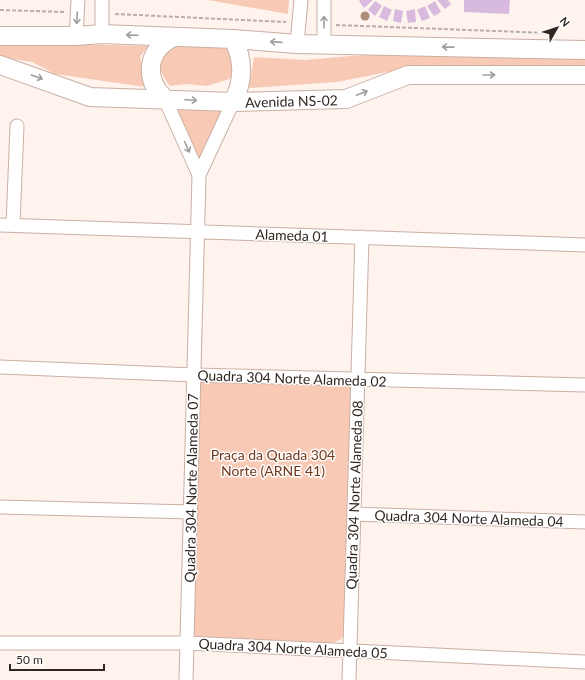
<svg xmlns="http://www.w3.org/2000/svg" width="585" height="680" viewBox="0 0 585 680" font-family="Lato,sans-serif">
  <rect width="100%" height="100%" fill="#fff3ee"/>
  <path fill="#f8cab6" d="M 208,0 L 289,0 L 288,14 Z
    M 0,42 L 148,46 L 140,57 L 145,77 L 145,87 L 55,74 L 32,62 L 0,57 Z
    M 176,46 L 229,48 L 235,73 L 229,79 L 207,86 L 186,84 L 170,86 C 164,78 155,66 162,56 C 165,52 172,49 176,46 Z
    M 418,53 L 585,57 L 585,68 L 418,66 L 337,82 L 249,88 L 254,57 L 305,60 L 351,56 Z
    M 165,99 L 233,102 L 199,175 Z
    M 199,381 L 352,385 L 345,635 L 340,640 L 327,645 L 194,637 L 191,628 Z"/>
  <path fill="#d9badf" d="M 360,0 L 373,0 L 364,8 L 359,1 Z
    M 437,0 L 448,0 L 451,4 L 445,9 Z
    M 464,0 L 510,0 L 509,14 L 464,12 Z
    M 375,1 L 382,6 L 375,16 L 368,10 Z
    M 435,1 L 441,12 L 434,16 L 427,6 Z
    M 384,6 L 392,10 L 387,21 L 379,17 Z
    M 425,6 L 430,18 L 422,21 L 417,10 Z
    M 395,9 L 403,11 L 401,23 L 393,21 Z
    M 415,9 L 416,22 L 408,23 L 406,11 Z"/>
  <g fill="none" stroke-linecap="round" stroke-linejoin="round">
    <defs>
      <path id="street" d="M 102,0 L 102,34
        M 76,36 L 78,0
        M 297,44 L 301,0
        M 324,45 L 324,0
        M 165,99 L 199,175
        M 0,225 L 585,245
        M 13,225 L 17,126
        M 0,367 L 194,375 L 585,385
        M 0,507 L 191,512
        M 354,514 L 585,522
        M 0,643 L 187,643 L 585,662
        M 186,680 L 199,175 L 233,102
        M 349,680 L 362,237"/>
      <g id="secondary">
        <path d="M 0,36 L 76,36 L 102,34 L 233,39 L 297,44 L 585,50"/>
        <path d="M 233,39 C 244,60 244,80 233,102"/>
        <path id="s1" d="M 0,65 L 90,97 L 233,102 L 346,99 L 408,75 L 585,75"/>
        <path d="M 165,99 C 143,78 147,50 174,37"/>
      </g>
    </defs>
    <use href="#street" stroke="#caafa3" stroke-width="15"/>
    <use href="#secondary" stroke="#caafa3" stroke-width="20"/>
    <path stroke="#b9aea9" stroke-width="2" stroke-dasharray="4 2" stroke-linecap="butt" d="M 0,10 L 64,12
      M 115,14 L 286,22
      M 336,25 L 548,33"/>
    <use href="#street" stroke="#fff" stroke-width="13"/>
    <use href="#secondary" stroke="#fff" stroke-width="18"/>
  </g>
  <circle fill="#b18c79" cx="365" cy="16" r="4.5"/>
  <defs><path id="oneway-shaft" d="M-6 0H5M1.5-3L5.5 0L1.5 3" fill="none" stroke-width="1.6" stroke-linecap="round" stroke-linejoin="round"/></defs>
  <g stroke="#a29e9c">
    <use href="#oneway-shaft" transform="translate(77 18) rotate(93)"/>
    <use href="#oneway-shaft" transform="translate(324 22) rotate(-90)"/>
    <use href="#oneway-shaft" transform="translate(132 35) rotate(-178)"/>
    <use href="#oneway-shaft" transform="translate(276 42) rotate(-176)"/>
    <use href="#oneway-shaft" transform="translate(448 47) rotate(-179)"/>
    <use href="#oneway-shaft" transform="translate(489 75)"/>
    <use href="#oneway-shaft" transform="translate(37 77) rotate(20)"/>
    <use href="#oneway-shaft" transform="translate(362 93) rotate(-21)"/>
    <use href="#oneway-shaft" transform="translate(191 100) rotate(3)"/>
    <use href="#oneway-shaft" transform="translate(187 147) rotate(66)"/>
  </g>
  <g text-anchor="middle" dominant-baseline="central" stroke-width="3" stroke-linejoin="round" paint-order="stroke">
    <g font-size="14" fill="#312722" stroke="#fff">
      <text stroke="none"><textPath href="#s1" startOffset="297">Avenida NS-02</textPath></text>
      <text transform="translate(292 235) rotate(2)">Alameda 01</text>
      <text transform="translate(292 378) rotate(2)">Quadra 304 Norte Alameda 02</text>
      <text transform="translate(191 488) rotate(-89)">Quadra 304 Norte Alameda 07</text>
      <text transform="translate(354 495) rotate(-88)">Quadra 304 Norte Alameda 08</text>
      <text transform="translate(469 518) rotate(2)">Quadra 304 Norte Alameda 04</text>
      <text transform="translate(293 648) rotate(3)">Quadra 304 Norte Alameda 05</text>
    </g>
    <g font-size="14" fill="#72381a" stroke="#fff">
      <text x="273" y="454">Praça da Quada 304<tspan x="273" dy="16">Norte (ARNE 41)</tspan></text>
    </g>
  </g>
  <g transform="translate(557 28) rotate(51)" stroke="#ffffff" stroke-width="3" paint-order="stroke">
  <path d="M0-3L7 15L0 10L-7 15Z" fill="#312722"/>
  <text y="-6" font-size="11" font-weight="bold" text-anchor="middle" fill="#312722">N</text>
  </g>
  <path d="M10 664v6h94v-6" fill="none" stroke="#312722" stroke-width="2"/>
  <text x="16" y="664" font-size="12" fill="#312722" stroke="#ffffff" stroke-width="3" paint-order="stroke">50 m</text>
</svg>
